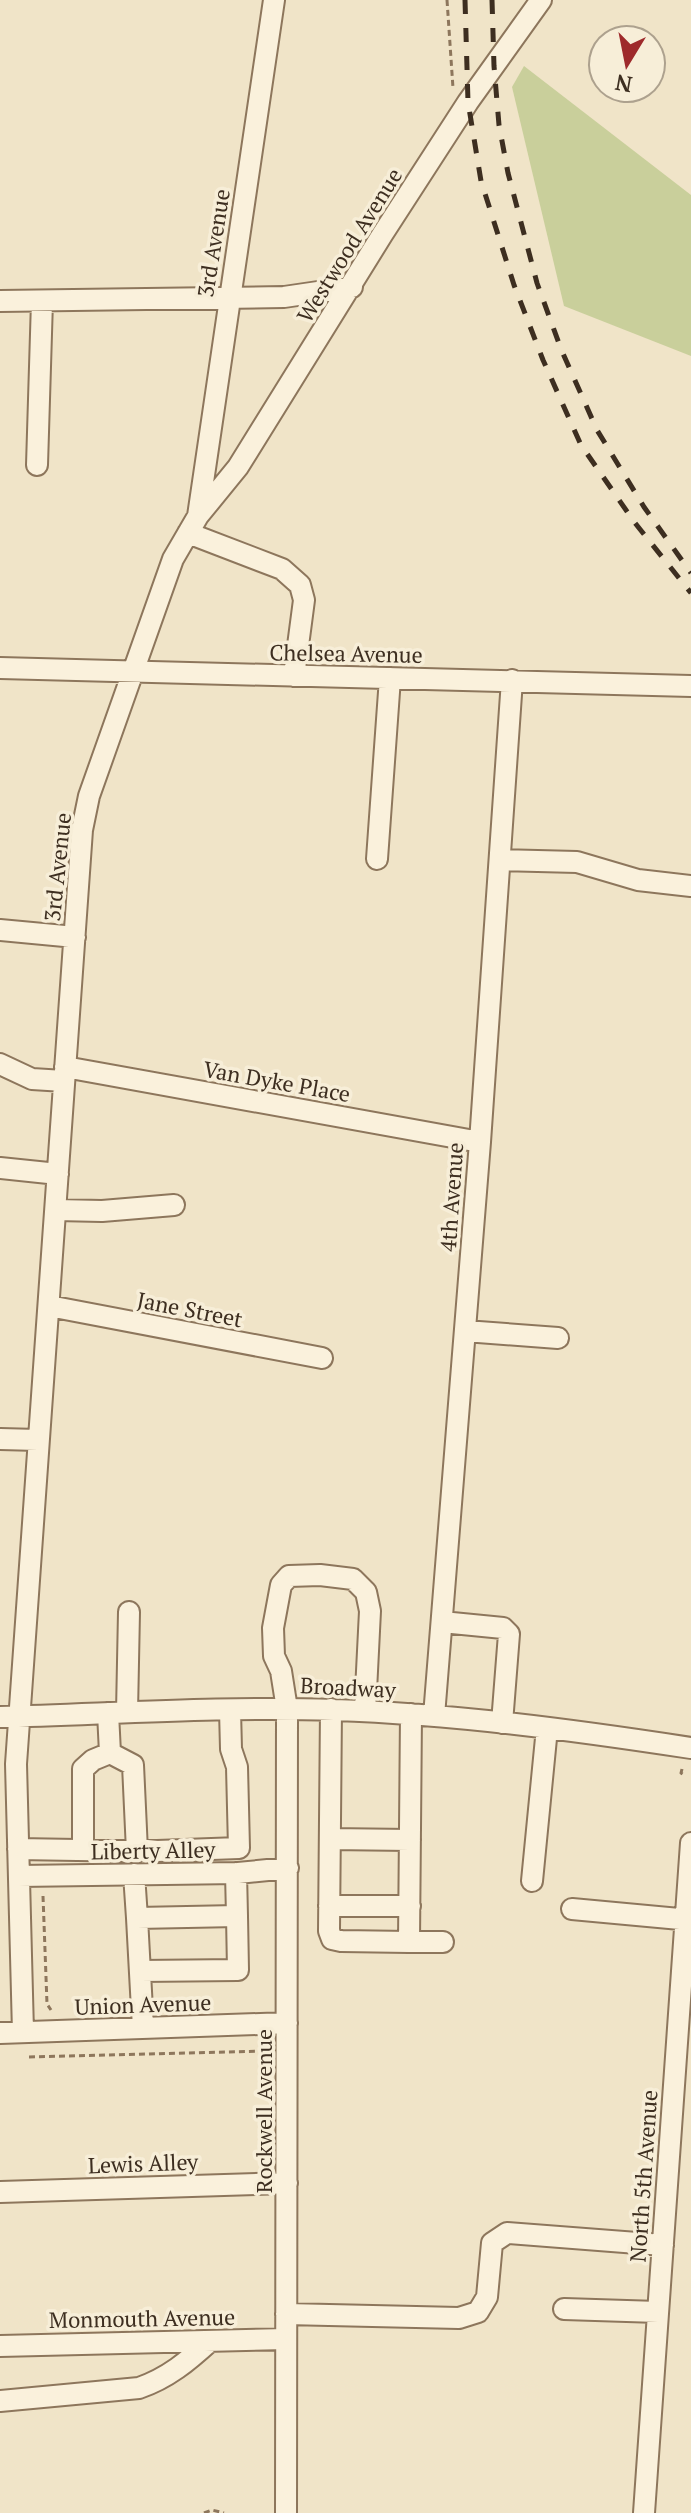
<svg xmlns="http://www.w3.org/2000/svg" width="691" height="2513" viewBox="0 0 691 2513" font-family="'PT Serif',serif">
  <rect width="100%" height="100%" fill="#f0e4c8"/>
  <path fill="#c9cf9b" d="M 524,66 L 691,195 L 691,356 L 564,306 L 512,87 Z"/>
  <g fill="none" stroke-linecap="round" stroke-linejoin="round">
    <defs>
      <path id="minor" d="M 0,301 L 284,297 L 352,287
        M 37,465 L 42,301
        M 198,516 L 238,467 L 382,235 L 468,102 L 541,0
        M 188,533 L 282,569 L 300,585 L 304,600 L 294,676
        M 0,668 L 691,686
        M 377,859 L 390,678
        M 501,860 L 577,862 L 638,880 L 691,886
        M 0,930 L 75,937
        M 0,1064 L 32,1079 L 64,1081
        M 65,1067 L 480,1142
        M 0,1168 L 58,1174
        M 56,1210 L 102,1211 L 174,1205
        M 49,1306 L 322,1358
        M 465,1331 L 558,1338
        M 0,1439 L 38,1440
        M 442,1622 L 503,1628 L 509,1634 L 502,1723
        M 331,1709 L 329,1931 L 332,1939 L 341,1941 L 409,1942 L 411,1714
        M 127,1712 L 129,1612
        M 108,1713 L 110,1753
        M 434,1716 L 480,1142 L 512,680
        M 0,1717 C 111,1714 223,1706 334,1710 C 454,1714 573,1730 691,1748
        M 330,1839 L 410,1840
        M 18,1849 L 137,1851 L 133,1765 L 110,1753 L 93,1760 L 83,1769 L 83,1850
        M 137,1849 L 157,1851 L 239,1848 L 237,1767 L 231,1749 L 230,1710
        M 236,1873 L 237,1916
        M 134,1874 L 137,1918
        M 19,1876 L 238,1873 L 288,1868
        M 532,1881 L 547,1728
        M 329,1906 L 410,1906
        M 572,1909 L 691,1920
        M 409,1942 L 443,1942
        M 140,1971 L 238,1970 L 237,1916 L 137,1918 L 143,2028
        M 23,2032 L 16,1764 L 82,830 L 89,796 L 173,559 L 198,516 L 274,0
        M 0,2033 L 287,2023
        M 0,2192 L 287,2183
        M 564,2309 L 658,2312
        M 286,2314 L 459,2318 L 478,2312 L 487,2297 L 492,2243 L 507,2233 L 663,2245
        M 0,2346 L 286,2339
        M 0,2401 L 139,2388 C 168,2378 188,2361 210,2341
        M 286,2513 L 287,1709 L 281,1671 L 274,1656 L 273,1628 L 281,1585 L 289,1576 L 320,1575 L 353,1579 L 366,1592 L 370,1611 L 365,1711
        M 644,2513 L 691,1843"/>
    </defs>
    <use href="#minor" stroke="#8d765c" stroke-width="24"/>
    <path stroke="#8d765c" stroke-width="3" stroke-dasharray="6 4" stroke-linecap="butt" d="M 447,0 L 453,88
      M 682,1769 L 681,1773 L 684,1775
      M 43,1896 L 47,2004 L 51,2010
      M 29,2057 L 269,2051
      M 204,2513 L 212,2510 L 224,2513"/>
    <use href="#minor" stroke="#faf1dc" stroke-width="20"/>
    <path stroke="#3d2e20" stroke-width="5" stroke-dasharray="14 14" stroke-linecap="butt" d="M 465,0 L 468,102 L 481,181 L 514,285 L 543,360 L 581,445 L 635,523 L 691,593
      M 492,0 L 494,66 L 499,125 L 508,173 L 537,283 L 561,349 L 597,430 L 644,507 L 691,573"/>
  </g>
  <g text-anchor="middle" dominant-baseline="central" stroke-width="7" stroke-linejoin="round" paint-order="stroke">
    <g font-size="22" fill="#3d2e20" stroke="#f7eed8">
      <text transform="translate(213 243) rotate(-81)">3rd Avenue</text>
      <text transform="translate(349 245) rotate(-58)">Westwood Avenue</text>
      <text transform="translate(346 653) rotate(1)">Chelsea Avenue</text>
      <text transform="translate(57 867) rotate(-84)">3rd Avenue</text>
      <text transform="translate(277 1081) rotate(10)">Van Dyke Place</text>
      <text transform="translate(451 1197) rotate(-86)">4th Avenue</text>
      <text transform="translate(190 1309) rotate(11)">Jane Street</text>
      <text transform="translate(348 1687) rotate(3)">Broadway</text>
      <text transform="translate(153 1850) rotate(-1)">Liberty Alley</text>
      <text transform="translate(143 2004) rotate(-2)">Union Avenue</text>
      <text transform="translate(263 2111) rotate(-90)">Rockwell Avenue</text>
      <text transform="translate(143 2163) rotate(-2)">Lewis Alley</text>
      <text transform="translate(643 2176) rotate(-86)">North 5th Avenue</text>
      <text transform="translate(142 2318) rotate(-1)">Monmouth Avenue</text>
    </g>
  </g>
  <g transform="translate(627 64) rotate(190)"><circle r="38" fill="#f7eed8" stroke="#ada18e" stroke-width="2"/>
  <path d="M0-6L14 30L0 20L-14 30Z" fill="#9e2a2b"/>
  <text y="-12" font-size="22" font-weight="bold" text-anchor="middle" fill="#3d2e20">N</text>
  </g>
</svg>
